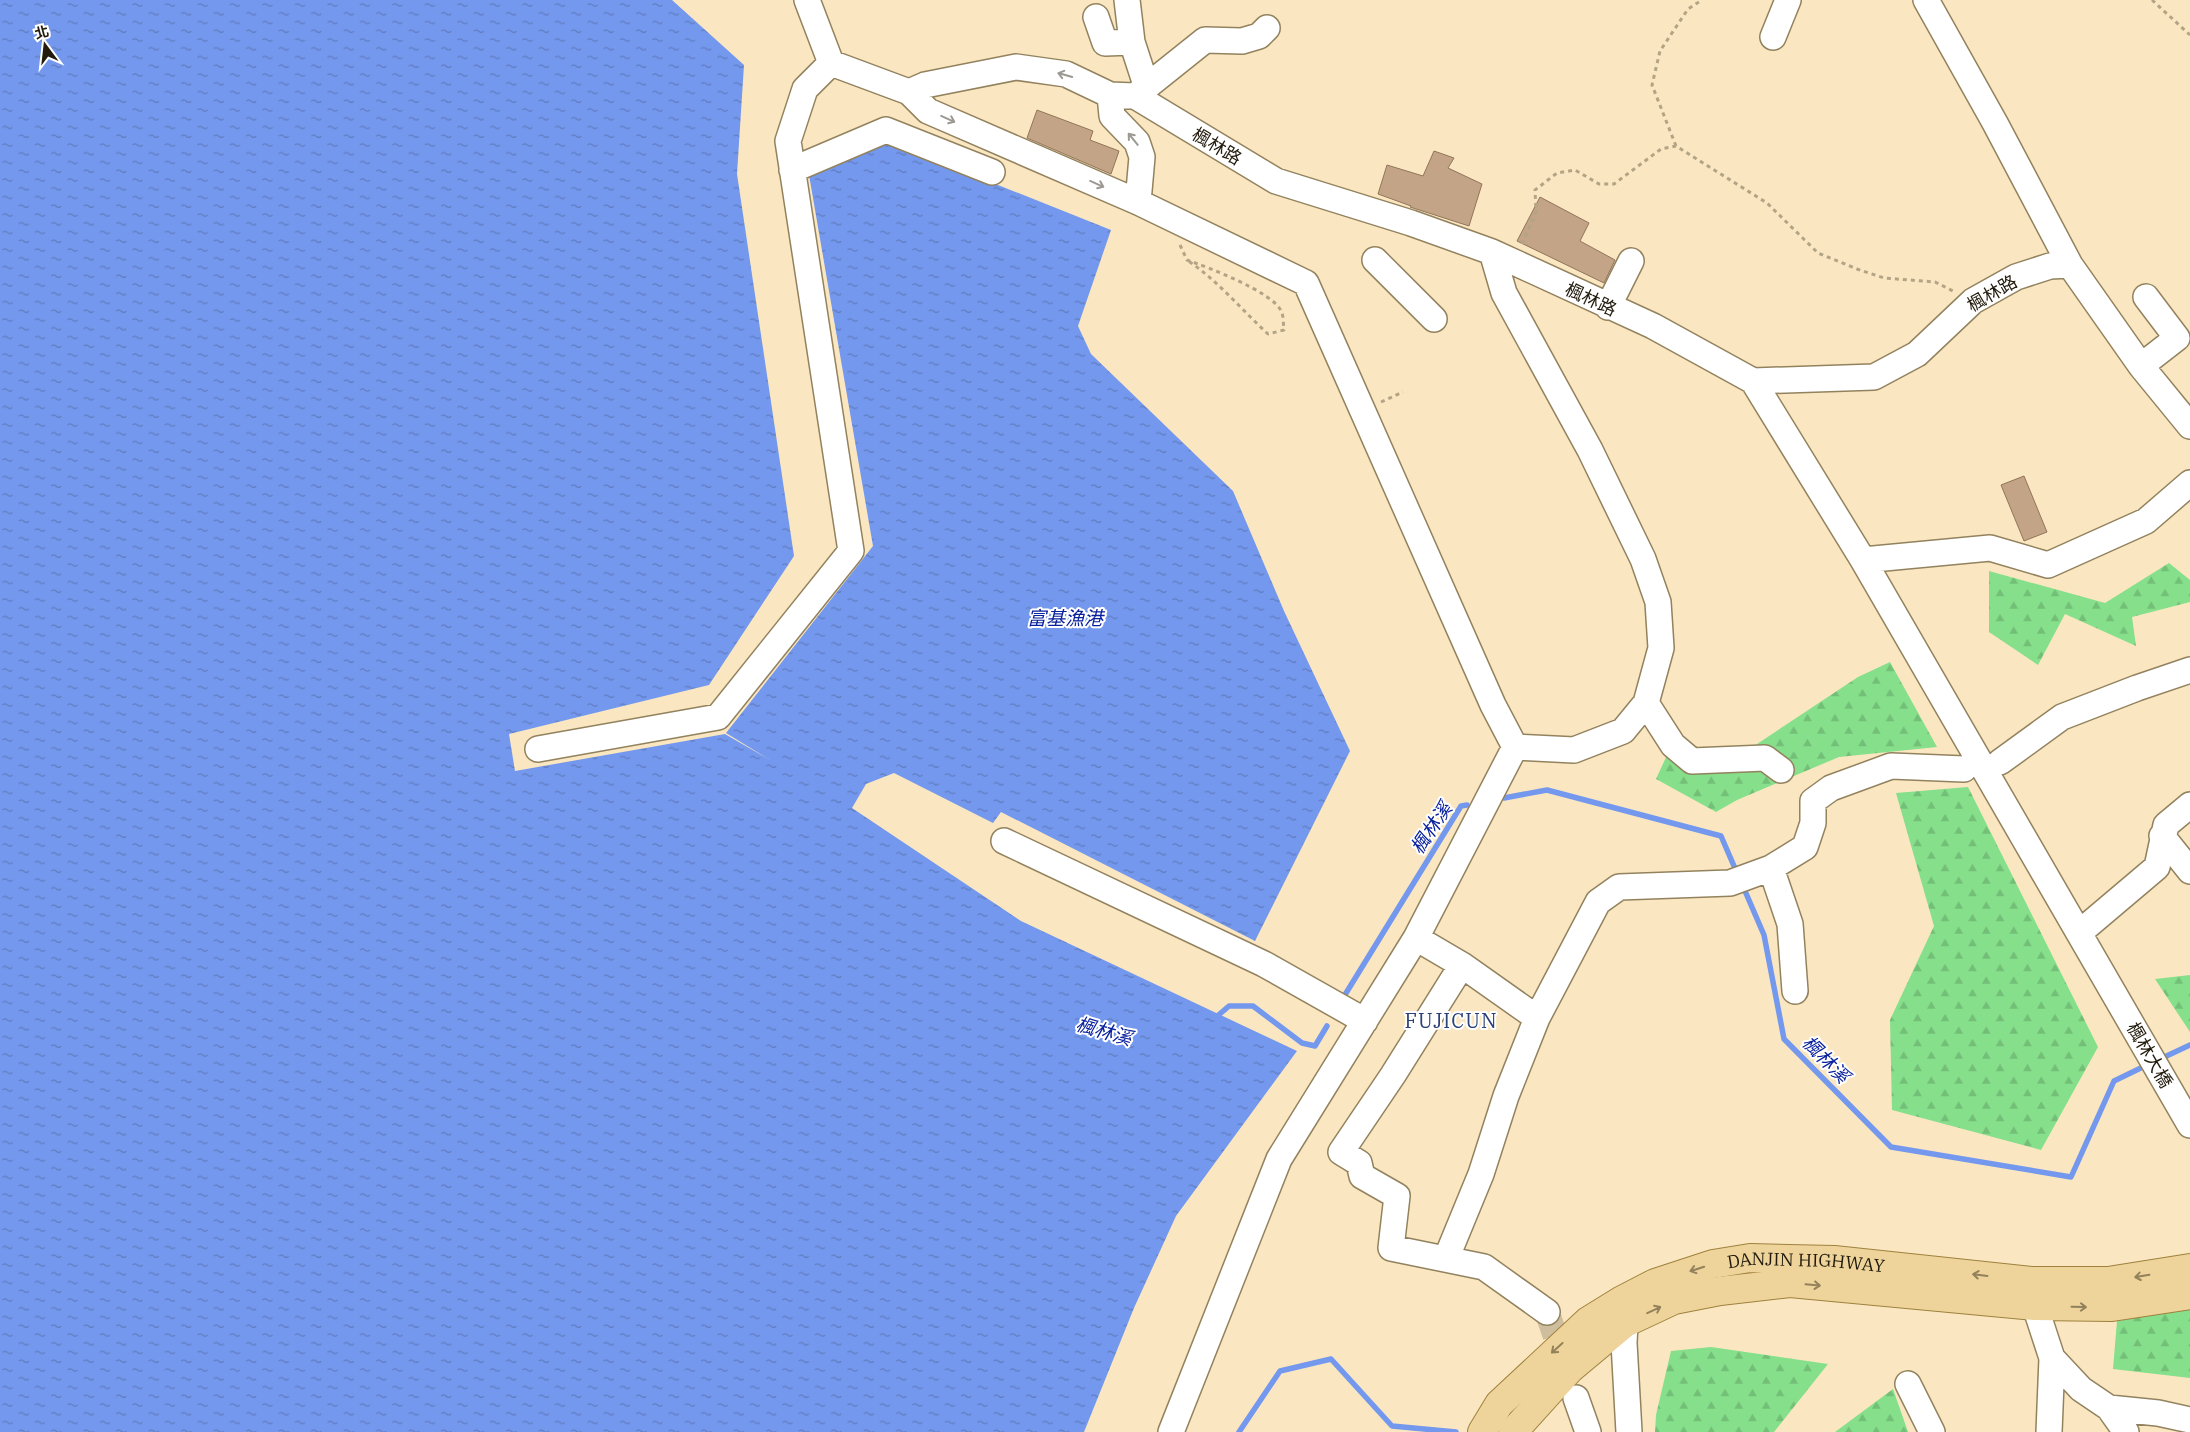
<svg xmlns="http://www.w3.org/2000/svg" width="2190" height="1432" viewBox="0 0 2190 1432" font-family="'IBM Plex Serif','Noto Sans TC',serif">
  <defs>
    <pattern id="forest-firs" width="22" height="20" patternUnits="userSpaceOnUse" patternTransform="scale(1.25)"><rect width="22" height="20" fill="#85df8b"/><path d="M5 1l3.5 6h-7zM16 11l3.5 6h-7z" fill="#73bf77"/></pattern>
    <pattern id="water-ripples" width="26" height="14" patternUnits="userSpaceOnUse" patternTransform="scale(1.25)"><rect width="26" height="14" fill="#7498ed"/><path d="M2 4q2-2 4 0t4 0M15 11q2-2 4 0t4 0" fill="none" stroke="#5f7bbe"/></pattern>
  </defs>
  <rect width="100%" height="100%" fill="#fae7c1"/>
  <path fill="url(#forest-firs)" d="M 2169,563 L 2190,580 L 2190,602 L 2132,617 L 2136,646 L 2065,614 L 2038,665 L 1989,632 L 1989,571 L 2105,603 Z
    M 1890,662 L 1937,747 L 1839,757 L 1737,800 L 1716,812 L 1656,779 L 1667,755 L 1742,754 L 1858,677 Z
    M 1968,787 L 2098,1047 L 2041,1150 L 1892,1110 L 1890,1020 L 1934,926 L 1896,793 Z
    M 2190,975 L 2190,1032 L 2155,979 Z
    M 2190,1309 L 2190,1378 L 2113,1369 L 2117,1321 Z
    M 1711,1347 L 1828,1364 L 1774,1432 L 1655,1432 L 1656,1415 L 1671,1351 Z
    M 1893,1389 L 1908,1432 L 1835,1432 Z"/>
  <path fill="url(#water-ripples)" d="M 0,0 L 672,0 L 744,65 L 737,174 L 794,556 L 709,685 L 509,734 L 515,771 L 725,734 L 772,761 L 726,733 L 873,546 L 809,175 L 888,141 L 1111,230 L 1078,326 L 1091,354 L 1233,491 L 1284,611 L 1350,751 L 1255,941 L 1001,812 L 993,823 L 894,773 L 866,784 L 852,808 L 1021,921 L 1297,1051 L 1176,1216 L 1134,1308 L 1084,1432 L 0,1432 Z"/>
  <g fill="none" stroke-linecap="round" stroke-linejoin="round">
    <path stroke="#7498ed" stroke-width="5.5" d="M 1504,798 L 1547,790 L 1721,836 L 1737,873
      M 1742,884 L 1764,935 L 1784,1039 L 1891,1147 L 2071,1177 L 2114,1081 L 2147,1065
      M 1343,998 L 1461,806 L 1467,805
      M 1215,1018 L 1229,1006 L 1253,1006 L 1302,1043 L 1315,1046 L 1327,1026
      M 2158,1060 L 2190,1045
      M 1239,1432 L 1280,1371 L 1331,1359 L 1392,1426 L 1456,1432"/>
  </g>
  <path fill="#c3a487" stroke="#927559" d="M 1037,110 L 1093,131 L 1090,140 L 1119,151 L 1111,174 L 1027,138 Z
    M 1434,151 L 1454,158 L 1448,168 L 1482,184 L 1469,226 L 1410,207 L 1411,206 L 1378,194 L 1387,165 L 1423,176 Z
    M 1540,197 L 1589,223 L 1580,241 L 1615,260 L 1604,283 L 1517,241 Z
    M 2024,476 L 2047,532 L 2024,541 L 2001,485 Z"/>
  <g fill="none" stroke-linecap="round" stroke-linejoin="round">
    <path stroke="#cfbe9d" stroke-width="25" stroke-dasharray="25 12" stroke-linecap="butt" d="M 1547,1312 L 1565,1364"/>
    <defs>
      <path id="minor" d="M 807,0 L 831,63 L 909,92 L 928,111 L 1138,202 L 1306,283 L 1493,705 L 1515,747
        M 1127,0 L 1132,42 L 1146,85
        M 1926,0 L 1995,123 L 2070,265
        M 1096,17 L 1105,43 L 1132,42
        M 1773,37 L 1788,0
        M 909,92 L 925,85 L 1016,67 L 1066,74 L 1110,95 L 1135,96 L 1276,181 L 1411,223 L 1492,252 L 1653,326 L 1753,381 L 1874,377 L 1917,354 L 1973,301 L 2016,277 L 2050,266 L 2070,265 L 2141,366 L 2190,426
        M 1110,95 L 1112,116 L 1137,142 L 1142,157 L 1138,202
        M 1135,96 L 1205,40 L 1242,41 L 1259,36 L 1267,28
        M 792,170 L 886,130 L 992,172
        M 1492,252 L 1504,293 L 1590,450 L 1643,559 L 1658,602 L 1661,648 L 1646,703 L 1623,731 L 1574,750 L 1515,747
        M 1375,260 L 1434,319
        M 1608,307 L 1631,261
        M 2141,366 L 2177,338 L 2146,297
        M 1753,381 L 1863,560 L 2190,1125
        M 1863,560 L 1990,548 L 2048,565 L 2146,521 L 2190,483
        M 1646,703 L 1673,745 L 1692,761 L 1765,758 L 1781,770
        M 538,749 L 718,717 L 851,551 L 788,141 L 805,89 L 831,63
        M 2000,762 L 2062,717 L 2137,688 L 2190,670
        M 2162,836 L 2190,871
        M 1004,841 L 1264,964 L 1365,1021
        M 1771,868 L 1790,924 L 1795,991
        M 2079,933 L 2157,867 L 2166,825 L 2190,805
        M 1416,938 L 1462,965 L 1537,1018
        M 1462,965 L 1393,1075 L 1341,1152 L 1359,1163 L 1362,1176 L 1397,1196 L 1391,1248 L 1484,1267 L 1547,1312
        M 1446,1259 L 1481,1174 L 1506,1096 L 1537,1018 L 1598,902 L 1619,887 L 1730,883 L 1771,868 L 1805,847 L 1813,823 L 1813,801 L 1831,788 L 1891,766 L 1964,769
        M 2032,1286 L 2035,1306 L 2052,1358 L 2049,1432
        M 1623,1307 L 1625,1323 L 1624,1343 L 1629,1432
        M 2052,1358 L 2081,1389 L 2109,1408 L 2126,1432
        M 1908,1384 L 1932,1432
        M 1576,1398 L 1588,1432
        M 2109,1408 L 2158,1413 L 2190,1420
        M 1171,1432 L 1279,1159 L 1416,938 L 1515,747"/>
      <g id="major">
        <path id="s1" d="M 1482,1432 L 1499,1404 L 1588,1321 L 1622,1300 L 1655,1283 L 1713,1264 L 1750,1258 L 1834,1260 L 2031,1281 L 2108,1281 L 2190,1268"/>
        <path d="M 1513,1432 L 1570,1369 L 1625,1323 L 1674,1300 L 1720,1291 L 1790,1283 L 2035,1306 L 2112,1307 L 2190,1295"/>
      </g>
    </defs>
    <use href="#minor" stroke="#92825e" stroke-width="28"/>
    <use href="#major" stroke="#9f813e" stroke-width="30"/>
    <path stroke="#b3a486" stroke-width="3" stroke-dasharray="4 4" stroke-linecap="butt" d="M 2152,0 L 2190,35
      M 1676,146 L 1652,85 L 1660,51 L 1688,9 L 1702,0
      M 1522,244 L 1536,212 L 1535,190 L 1557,173 L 1575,170 L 1599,184 L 1614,184 L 1661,149 L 1676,146 L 1767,203 L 1818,253 L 1857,269 L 1884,278 L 1935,282 L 1953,291
      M 1180,245 L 1187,260 C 1207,267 1273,292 1281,311 C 1284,316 1283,324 1284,330 L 1268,334 C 1241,309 1217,280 1187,260
      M 1381,402 L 1403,392"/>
    <use href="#minor" stroke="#fff" stroke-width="25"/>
    <use href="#major" stroke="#eed49b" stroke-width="28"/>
  </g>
  <defs><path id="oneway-shaft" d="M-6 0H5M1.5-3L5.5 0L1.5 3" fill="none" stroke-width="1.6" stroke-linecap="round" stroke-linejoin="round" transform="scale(1.25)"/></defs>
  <g stroke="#9c9892">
    <use href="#oneway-shaft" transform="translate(1065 75) rotate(-164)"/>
    <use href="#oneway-shaft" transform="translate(948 119) rotate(24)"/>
    <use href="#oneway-shaft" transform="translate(1133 139) rotate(-129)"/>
    <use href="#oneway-shaft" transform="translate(1097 184) rotate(24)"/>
  </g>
  <g stroke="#92815b">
    <use href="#oneway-shaft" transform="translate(1697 1269) rotate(162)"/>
    <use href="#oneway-shaft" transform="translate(1980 1275) rotate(-173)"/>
    <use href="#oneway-shaft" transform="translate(2142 1276) rotate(171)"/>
    <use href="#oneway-shaft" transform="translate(1813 1285) rotate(5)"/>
    <use href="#oneway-shaft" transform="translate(2079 1307) rotate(1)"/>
    <use href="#oneway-shaft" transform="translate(1654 1310) rotate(-25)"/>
    <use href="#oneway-shaft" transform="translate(1557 1348) rotate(138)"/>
  </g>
  <g text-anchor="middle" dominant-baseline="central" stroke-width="4" stroke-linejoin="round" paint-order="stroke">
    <g font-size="18" fill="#221b0d" stroke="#fff">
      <text transform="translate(1217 146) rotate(31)">楓林路</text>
      <text transform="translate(1992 293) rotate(-30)">楓林路</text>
      <text transform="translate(1591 299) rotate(25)">楓林路</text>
      <text transform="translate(2150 1055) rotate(60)">楓林大橋</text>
      <text stroke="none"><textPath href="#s1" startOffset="386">DANJIN HIGHWAY</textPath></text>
    </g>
    <g font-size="19" font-style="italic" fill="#0a219d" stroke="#fff">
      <text x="1065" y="618">富基漁港</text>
      <text transform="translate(1431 828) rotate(-56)">楓林溪</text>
      <text transform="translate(1104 1031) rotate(16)">楓林溪</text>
      <text transform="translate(1826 1059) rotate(45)">楓林溪</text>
    </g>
    <g font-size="20" letter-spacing="1" fill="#294078" stroke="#fff">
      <text x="1451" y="1020">FUJICUN</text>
    </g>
  </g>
  <g transform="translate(45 45) rotate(345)" stroke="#ffffff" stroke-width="4" paint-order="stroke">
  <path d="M0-4L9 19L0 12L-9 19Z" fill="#221b0d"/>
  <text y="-8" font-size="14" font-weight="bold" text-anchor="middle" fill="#221b0d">北</text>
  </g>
</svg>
